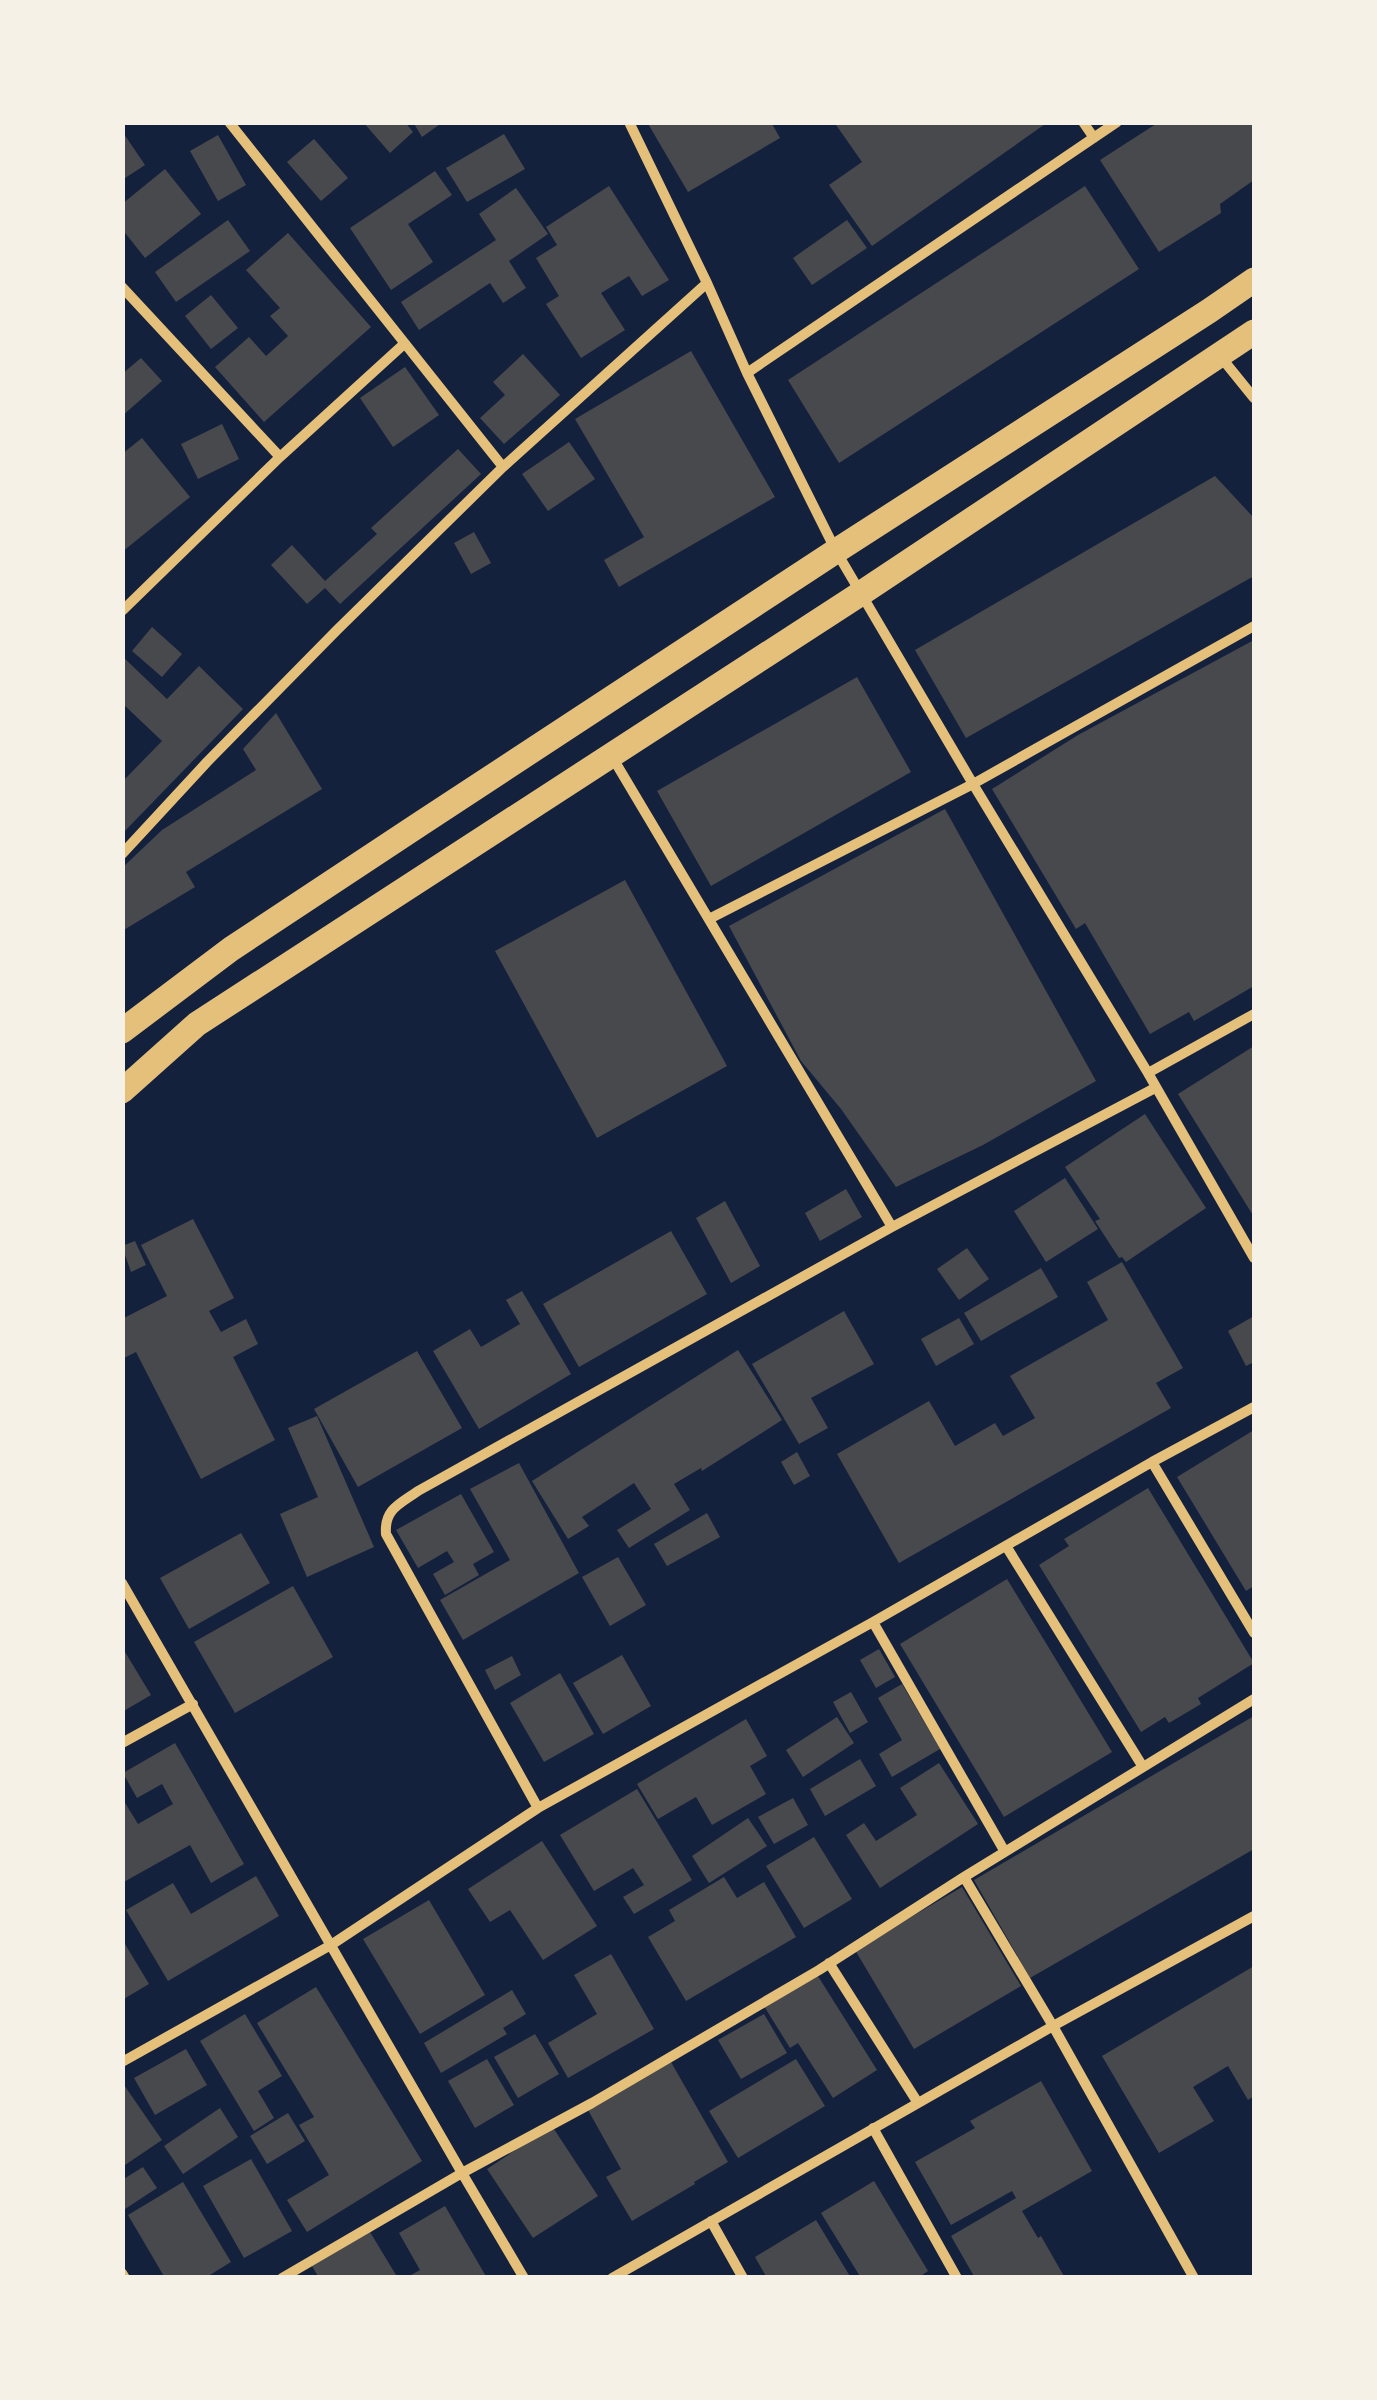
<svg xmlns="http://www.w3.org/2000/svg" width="1377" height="2400" viewBox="0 0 1377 2400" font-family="Karla,sans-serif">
  <rect width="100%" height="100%" fill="#14213d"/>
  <path fill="#48494c" d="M 363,122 L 405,122 L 413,132 L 390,153 Z
    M 413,122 L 443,122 L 422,137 Z
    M 647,122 L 771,122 L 780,138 L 688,192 Z
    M 834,122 L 1048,122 L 872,246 L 829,185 L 862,162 Z
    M 1159,122 L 1254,122 L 1254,180 L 1220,204 L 1221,213 L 1159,252 L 1100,160 Z
    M 122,131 L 145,165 L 122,180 Z
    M 504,134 L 525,169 L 467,202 L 446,168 Z
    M 218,135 L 246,185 L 218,201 L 190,151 Z
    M 314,139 L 348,178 L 321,201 L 287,162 Z
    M 165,169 L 201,214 L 145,258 L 122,229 L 122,204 Z
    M 435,171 L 452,195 L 408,224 L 433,262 L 391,290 L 350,228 Z
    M 609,186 L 669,280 L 642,296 L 629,276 L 601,293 L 625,330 L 581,358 L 546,304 L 559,296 L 536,258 L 557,245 L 546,227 Z
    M 1085,186 L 1139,269 L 839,463 L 788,380 Z
    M 516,188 L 548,234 L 509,261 L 526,288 L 503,303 L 490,283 L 419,330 L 401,302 L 496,240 L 479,214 Z
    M 228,220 L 250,251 L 176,302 L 155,272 Z
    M 847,220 L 867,248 L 812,285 L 793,258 Z
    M 288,233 L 371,327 L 264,422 L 215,367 L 249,337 L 266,356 L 288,336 L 270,316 L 280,308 L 246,270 Z
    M 211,295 L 238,328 L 211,349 L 185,316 Z
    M 691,351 L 775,497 L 619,587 L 604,560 L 644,537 L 575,419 Z
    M 523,354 L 560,395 L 504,444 L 480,418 L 505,395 L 493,382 Z
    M 141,358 L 162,381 L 122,416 L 122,374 Z
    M 405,367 L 439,415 L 393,447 L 360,398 Z
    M 222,424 L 239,459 L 198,479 L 181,444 Z
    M 142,438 L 190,497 L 122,552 L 122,454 Z
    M 569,442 L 595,479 L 548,511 L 522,474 Z
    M 458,449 L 481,474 L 340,604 L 325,588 L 307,604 L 271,565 L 292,545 L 325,581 L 377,534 L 371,528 Z
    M 1215,476 L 1254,518 L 1254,576 L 966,738 L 915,650 Z
    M 474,532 L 491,563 L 471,574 L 454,543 Z
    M 152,627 L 182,654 L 162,677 L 132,651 Z
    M 1254,640 L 1254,986 L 1194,1021 L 1189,1012 L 1150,1034 L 1085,923 L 1076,929 L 992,789 L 1078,735 Z
    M 122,656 L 167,699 L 199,666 L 243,709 L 122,834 L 122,782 L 162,741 L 122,703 Z
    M 857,677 L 911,772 L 711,886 L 657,791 Z
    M 276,713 L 322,789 L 186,872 L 195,887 L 122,931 L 122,868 L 162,830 L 256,770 L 243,749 Z
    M 945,809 L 1096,1081 L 983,1145 L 896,1187 L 841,1109 L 801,1061 L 729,926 Z
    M 625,880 L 727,1066 L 597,1138 L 495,951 Z
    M 1254,1046 L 1254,1217 L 1178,1094 Z
    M 1145,1114 L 1206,1208 L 1126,1262 L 1122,1257 L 1119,1258 L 1095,1221 L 1100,1219 L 1065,1167 Z
    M 1065,1178 L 1098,1229 L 1046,1262 L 1014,1211 Z
    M 846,1189 L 862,1217 L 820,1241 L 805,1213 Z
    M 725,1201 L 760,1266 L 731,1283 L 696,1218 Z
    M 193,1219 L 234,1298 L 209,1311 L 221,1332 L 246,1319 L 258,1344 L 233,1357 L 275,1440 L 201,1479 L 136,1352 L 122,1359 L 122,1319 L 167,1296 L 141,1245 Z
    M 671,1231 L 707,1294 L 579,1367 L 543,1304 Z
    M 135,1241 L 146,1265 L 131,1272 L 122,1246 Z
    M 967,1248 L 989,1279 L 959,1300 L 937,1269 Z
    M 1122,1262 L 1183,1368 L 1156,1383 L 1171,1408 L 899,1563 L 837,1454 L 929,1401 L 955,1446 L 995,1423 L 1003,1436 L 1035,1418 L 1010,1376 L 1108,1320 L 1087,1282 Z
    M 1041,1268 L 1058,1297 L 981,1341 L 964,1313 Z
    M 522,1291 L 571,1374 L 479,1429 L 433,1351 L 470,1329 L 481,1347 L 520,1324 L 506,1300 Z
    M 844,1311 L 874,1364 L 811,1398 L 828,1428 L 799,1444 L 752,1364 Z
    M 1254,1316 L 1254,1362 L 1246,1366 L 1228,1331 Z
    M 959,1318 L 974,1344 L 936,1366 L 921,1339 Z
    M 738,1350 L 782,1420 L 702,1471 L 701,1468 L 674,1484 L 690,1510 L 629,1548 L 617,1530 L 651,1509 L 634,1483 L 582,1517 L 589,1526 L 568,1539 L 532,1481 Z
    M 417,1351 L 462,1428 L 358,1487 L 314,1409 Z
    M 317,1416 L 374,1547 L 307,1577 L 280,1514 L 318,1497 L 288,1428 Z
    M 1254,1430 L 1254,1586 L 1246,1591 L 1177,1477 Z
    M 797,1452 L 810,1476 L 794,1485 L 781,1462 Z
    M 519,1463 L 579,1573 L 463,1640 L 440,1600 L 510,1560 L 470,1489 Z
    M 1148,1488 L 1254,1663 L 1198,1698 L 1201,1704 L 1169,1723 L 1165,1717 L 1141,1732 L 1039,1565 L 1069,1546 L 1064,1539 Z
    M 461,1494 L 494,1552 L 473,1564 L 479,1575 L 445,1595 L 433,1574 L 454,1562 L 447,1551 L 418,1568 L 396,1530 Z
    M 707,1513 L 720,1537 L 667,1566 L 654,1544 Z
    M 241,1533 L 270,1583 L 189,1629 L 160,1578 Z
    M 618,1557 L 646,1605 L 610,1626 L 582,1577 Z
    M 1007,1579 L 1112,1752 L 1004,1817 L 900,1644 Z
    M 293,1586 L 333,1657 L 235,1713 L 194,1642 Z
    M 122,1647 L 151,1695 L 122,1712 Z
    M 879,1649 L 895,1677 L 876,1688 L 860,1660 Z
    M 622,1655 L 651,1706 L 603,1734 L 573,1683 Z
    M 512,1656 L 521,1675 L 495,1690 L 485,1670 Z
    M 560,1673 L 594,1734 L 544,1762 L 510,1703 Z
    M 902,1684 L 940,1749 L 892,1777 L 879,1754 L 902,1740 L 878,1698 Z
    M 851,1692 L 868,1722 L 850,1733 L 833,1702 Z
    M 1254,1716 L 1254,1849 L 1030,1978 L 974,1880 Z
    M 837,1717 L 854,1743 L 803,1777 L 786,1750 Z
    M 746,1719 L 767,1756 L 750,1766 L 766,1794 L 712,1825 L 696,1797 L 658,1819 L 637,1784 Z
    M 175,1743 L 244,1864 L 211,1883 L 190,1845 L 122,1883 L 122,1798 L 138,1824 L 173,1804 L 162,1784 L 137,1798 L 123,1773 Z
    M 860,1759 L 876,1786 L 825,1816 L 810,1789 Z
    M 939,1763 L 978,1824 L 880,1888 L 846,1835 L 864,1823 L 876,1841 L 917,1815 L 900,1788 Z
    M 637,1789 L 692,1880 L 634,1914 L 623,1897 L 644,1885 L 633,1868 L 594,1891 L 560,1835 Z
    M 793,1798 L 808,1825 L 774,1844 L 758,1817 Z
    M 748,1818 L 767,1846 L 709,1883 L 692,1856 Z
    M 814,1837 L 852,1899 L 804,1928 L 766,1866 Z
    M 542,1841 L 597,1926 L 543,1960 L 510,1910 L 490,1922 L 468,1889 Z
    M 256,1876 L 279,1916 L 168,1981 L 126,1910 L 173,1883 L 191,1914 Z
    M 724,1877 L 737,1898 L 764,1882 L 796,1937 L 686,2001 L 648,1937 L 675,1921 L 669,1910 Z
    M 962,1887 L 1021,1986 L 914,2049 L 855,1950 Z
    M 429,1900 L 485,1995 L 420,2034 L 363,1939 Z
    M 122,1939 L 149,1984 L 122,2000 Z
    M 611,1954 L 654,2029 L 568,2078 L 548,2043 L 597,2014 L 574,1975 Z
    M 1254,1966 L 1254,2096 L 1248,2100 L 1228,2066 L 1193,2087 L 1214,2121 L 1159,2153 L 1102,2056 Z
    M 816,1973 L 877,2070 L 833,2098 L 798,2043 L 790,2048 L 764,2006 Z
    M 316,1987 L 422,2161 L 307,2232 L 287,2200 L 329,2175 L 299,2125 L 314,2117 L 257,2023 Z
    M 512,1990 L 526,2014 L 503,2028 L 507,2034 L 441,2073 L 424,2043 Z
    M 245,2014 L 282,2076 L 258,2091 L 274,2118 L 254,2131 L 200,2041 Z
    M 764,2014 L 787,2053 L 741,2079 L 718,2040 Z
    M 535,2034 L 559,2074 L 518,2098 L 494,2057 Z
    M 186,2049 L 207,2085 L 155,2115 L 134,2078 Z
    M 487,2059 L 514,2105 L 475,2128 L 448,2081 Z
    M 796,2059 L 825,2106 L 738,2158 L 709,2111 Z
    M 671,2062 L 728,2162 L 694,2182 L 695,2184 L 632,2221 L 606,2177 L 621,2169 L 588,2110 Z
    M 1041,2081 L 1092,2171 L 1022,2211 L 1038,2238 L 1041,2236 L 1065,2278 L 975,2278 L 951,2236 L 1016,2198 L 1012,2191 L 951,2225 L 915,2162 L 975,2128 L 970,2121 Z
    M 122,2082 L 162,2140 L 122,2167 Z
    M 220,2108 L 238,2137 L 183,2174 L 164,2146 Z
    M 288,2113 L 305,2141 L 267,2164 L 250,2136 Z
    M 552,2126 L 598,2196 L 533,2238 L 487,2169 Z
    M 251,2159 L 292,2231 L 244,2258 L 203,2186 Z
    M 143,2167 L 157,2188 L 122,2211 L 122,2180 Z
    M 874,2181 L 928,2271 L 918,2278 L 861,2278 L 821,2213 Z
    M 183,2182 L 231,2262 L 205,2278 L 165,2278 L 128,2215 Z
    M 445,2206 L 487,2278 L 406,2278 L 420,2270 L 399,2233 Z
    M 816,2220 L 851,2278 L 767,2278 L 755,2257 Z
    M 370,2232 L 396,2275 L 391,2278 L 319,2278 L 312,2266 Z"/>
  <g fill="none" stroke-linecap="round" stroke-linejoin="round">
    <path stroke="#e5c07b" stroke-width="10" d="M 229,122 L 503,467
      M 629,122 L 707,283 L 747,373 L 836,551 L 973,784 L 1148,1073 L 1254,1258
      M 1083,122 L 1094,138
      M 122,287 L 280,457
      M 1220,356 L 1254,398
      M 747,373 L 1117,122
      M 122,611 L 280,457 L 404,344
      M 611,755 L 892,1227
      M 122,854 L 207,762 L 337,630 L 503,467 L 707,283
      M 709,919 L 973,784 L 1254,626
      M 1148,1073 L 1254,1014
      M 1152,1462 L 1254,1633
      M 1006,1546 L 1143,1767
      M 122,1583 L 462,2173 L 524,2278
      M 873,1622 L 1005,1852
      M 122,1743 L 193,1704
      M 538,1808 L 386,1534 C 384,1509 400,1504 418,1491 L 892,1227 L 1155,1088
      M 964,1877 L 1053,2026 L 1194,2278
      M 829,1963 L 918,2103
      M 122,2062 L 331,1945 L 538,1808 L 873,1622 L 1152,1462 L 1254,1407
      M 873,2128 L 957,2278
      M 711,2221 L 743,2278
      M 122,2273 L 125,2278
      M 282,2278 L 462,2173 L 592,2103 L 819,1970 L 964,1877 L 1254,1699
      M 612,2278 L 1053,2026 L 1254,1916"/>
    <path stroke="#e5c07b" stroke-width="25" d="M 122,1031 L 231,949 L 420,824 L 836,551 L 1209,311 L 1254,280
      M 122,1091 L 197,1024 L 860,594 L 1254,332"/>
  </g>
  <rect width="1377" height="2400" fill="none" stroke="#f6f1e7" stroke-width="250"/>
</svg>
